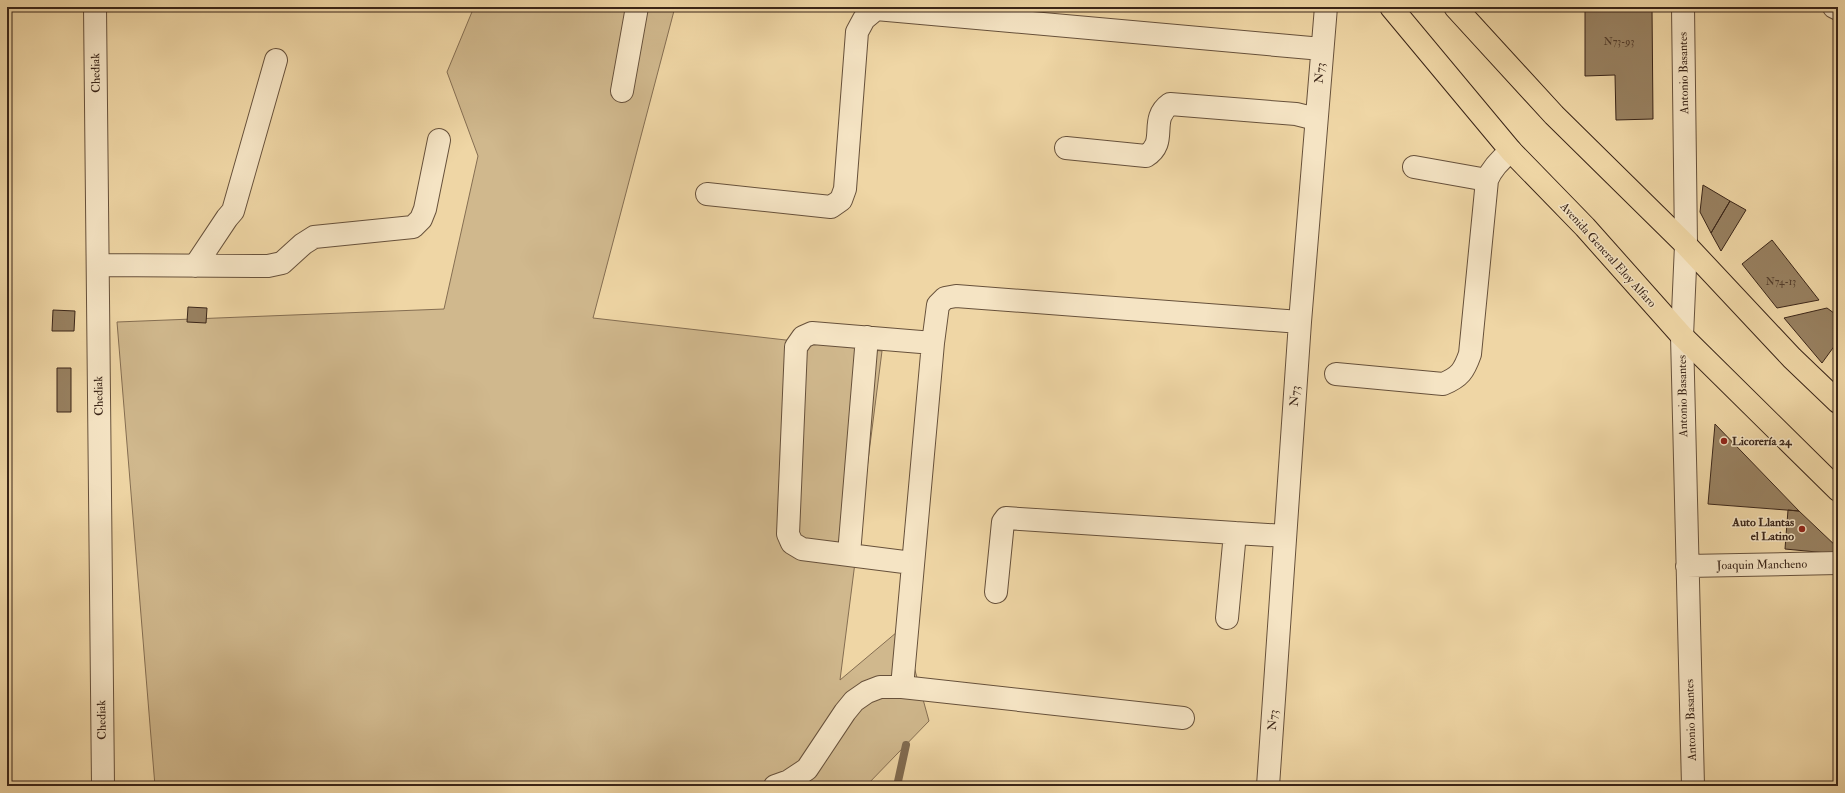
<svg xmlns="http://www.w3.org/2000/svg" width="1845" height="793" viewBox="0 0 1845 793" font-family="'IM FELL Double Pica',serif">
  <rect width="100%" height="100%" fill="#efd6a5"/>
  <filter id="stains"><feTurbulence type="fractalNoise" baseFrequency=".005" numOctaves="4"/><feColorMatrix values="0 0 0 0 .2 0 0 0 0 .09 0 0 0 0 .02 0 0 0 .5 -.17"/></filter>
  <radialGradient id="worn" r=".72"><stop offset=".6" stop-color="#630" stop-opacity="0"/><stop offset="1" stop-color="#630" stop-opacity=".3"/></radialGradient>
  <path fill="#d0b88d" stroke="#856e52" d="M 474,7 L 675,7 L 593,318 L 882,351 L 840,680 L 903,627 L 929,721 L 866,786 L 155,786 L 117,322 L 444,309 L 478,156 L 447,72 Z"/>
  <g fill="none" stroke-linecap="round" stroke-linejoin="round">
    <path stroke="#816b50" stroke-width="8" d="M 897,786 L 906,745"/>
  </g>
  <path fill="#988161" stroke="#3a2518" d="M 1652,8 L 1653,119 L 1616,120 L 1615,75 L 1585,76 L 1585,9 Z
    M 1703,185 L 1730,201 L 1711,233 L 1700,212 Z
    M 1730,201 L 1746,210 L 1721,251 L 1711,233 Z
    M 1772,240 L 1819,300 L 1777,308 L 1742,264 Z
    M 188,307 L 207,308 L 206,323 L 187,322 Z
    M 1827,308 L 1838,316 L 1838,341 L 1822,363 L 1784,318 Z
    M 53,310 L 75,311 L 74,331 L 52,331 Z
    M 57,368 L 71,368 L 71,412 L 57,412 Z
    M 1715,424 L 1799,511 L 1708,504 Z
    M 1788,510 L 1799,511 L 1838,548 L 1838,554 L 1785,549 Z"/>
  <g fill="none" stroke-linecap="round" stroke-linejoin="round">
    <defs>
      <path id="minor" d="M 95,7 L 103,786
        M 1683,7 L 1686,245 L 1682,336 L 1693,786
        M 1834,7 L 1838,9
        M 622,91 L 637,7
        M 1066,148 L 1146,156 C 1169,142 1148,120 1170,104 L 1296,114 L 1316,119
        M 1414,167 L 1487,180
        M 707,194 L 831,207 L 841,200 L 845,189 L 857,32 L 864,19 L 876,9 L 1322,49
        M 98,265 L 268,266 L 282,263 L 303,244 L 314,237 L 413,227 L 421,219 L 425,209 L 439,140
        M 195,266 L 227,218 L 233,211 L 276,60
        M 1336,374 L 1443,384 C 1460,377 1464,371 1470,354 L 1487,180 C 1492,168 1501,159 1511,151
        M 849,554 L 867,337
        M 912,563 L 802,549 L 792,543 L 788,534 L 796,347 L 803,337 L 812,333 L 933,343
        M 1687,566 L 1838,563
        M 996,592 L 1003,522 L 1006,518 L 1235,533
        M 1227,618 L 1235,533 L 1285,536
        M 1183,718 L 902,687 L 933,343 L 938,305 L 945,298 L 956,296 L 1300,322
        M 775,786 L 789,781 L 807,769 L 845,712 L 854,701 L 867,692 L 880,687 L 902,687
        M 1268,786 L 1300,322 L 1326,7"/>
      <path id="major" d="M 1391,7 L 1511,151 L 1585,227 L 1682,336 L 1838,490
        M 1455,7 L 1554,115 L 1686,245 L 1792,358 L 1838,402"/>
    </defs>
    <use href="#minor" stroke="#67513b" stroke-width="24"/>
    <use href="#major" stroke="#3a2518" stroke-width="24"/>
    <use href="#minor" stroke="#f5e4c4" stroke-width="22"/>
    <use href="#major" stroke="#efd6a5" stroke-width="22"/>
  </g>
  <g fill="#8f2418" stroke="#f5e4c4" stroke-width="1.5">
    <circle cx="1724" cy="441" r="4"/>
    <circle cx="1802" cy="529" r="4"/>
  </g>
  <g text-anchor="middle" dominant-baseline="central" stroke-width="3" stroke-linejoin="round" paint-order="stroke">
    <g font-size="10" fill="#523c2a">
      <text x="1619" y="42">N73-93</text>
      <text x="1781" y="282">N74-13</text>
    </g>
    <g font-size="12" fill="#3a2518" stroke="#f5e4c4">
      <text transform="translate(96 73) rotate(-91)">Chediak</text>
      <text transform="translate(1320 73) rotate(-85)">N73</text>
      <text transform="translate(1684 73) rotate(-91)">Antonio Basantes</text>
      <text transform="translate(1608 255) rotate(48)">Avenida General Eloy Alfaro</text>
      <text transform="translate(99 396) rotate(-91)">Chediak</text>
      <text transform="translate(1295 396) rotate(-86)">N73</text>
      <text transform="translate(1683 396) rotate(-91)">Antonio Basantes</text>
      <text transform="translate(1762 565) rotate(-1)">Joaquin Mancheno</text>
      <text transform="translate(102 720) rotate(-91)">Chediak</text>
      <text transform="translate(1273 720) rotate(-86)">N73</text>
      <text transform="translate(1691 720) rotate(-92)">Antonio Basantes</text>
    </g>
    <g font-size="12" font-weight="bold" fill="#3a2518" stroke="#f5e4c4" text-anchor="start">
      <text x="1732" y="441">Licorería 24</text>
      <text x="1794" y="522" text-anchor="end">Auto Llantas<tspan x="1794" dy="14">el Latino</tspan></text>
    </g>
  </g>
  <rect width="1845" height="793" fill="none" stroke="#efd6a5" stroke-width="24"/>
  <rect x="8" y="8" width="1829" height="777" fill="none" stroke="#3a2518" stroke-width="2"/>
  <rect x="12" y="12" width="1821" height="769" fill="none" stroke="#3a2518"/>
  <rect width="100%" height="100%" filter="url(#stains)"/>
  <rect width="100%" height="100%" fill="url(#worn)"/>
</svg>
